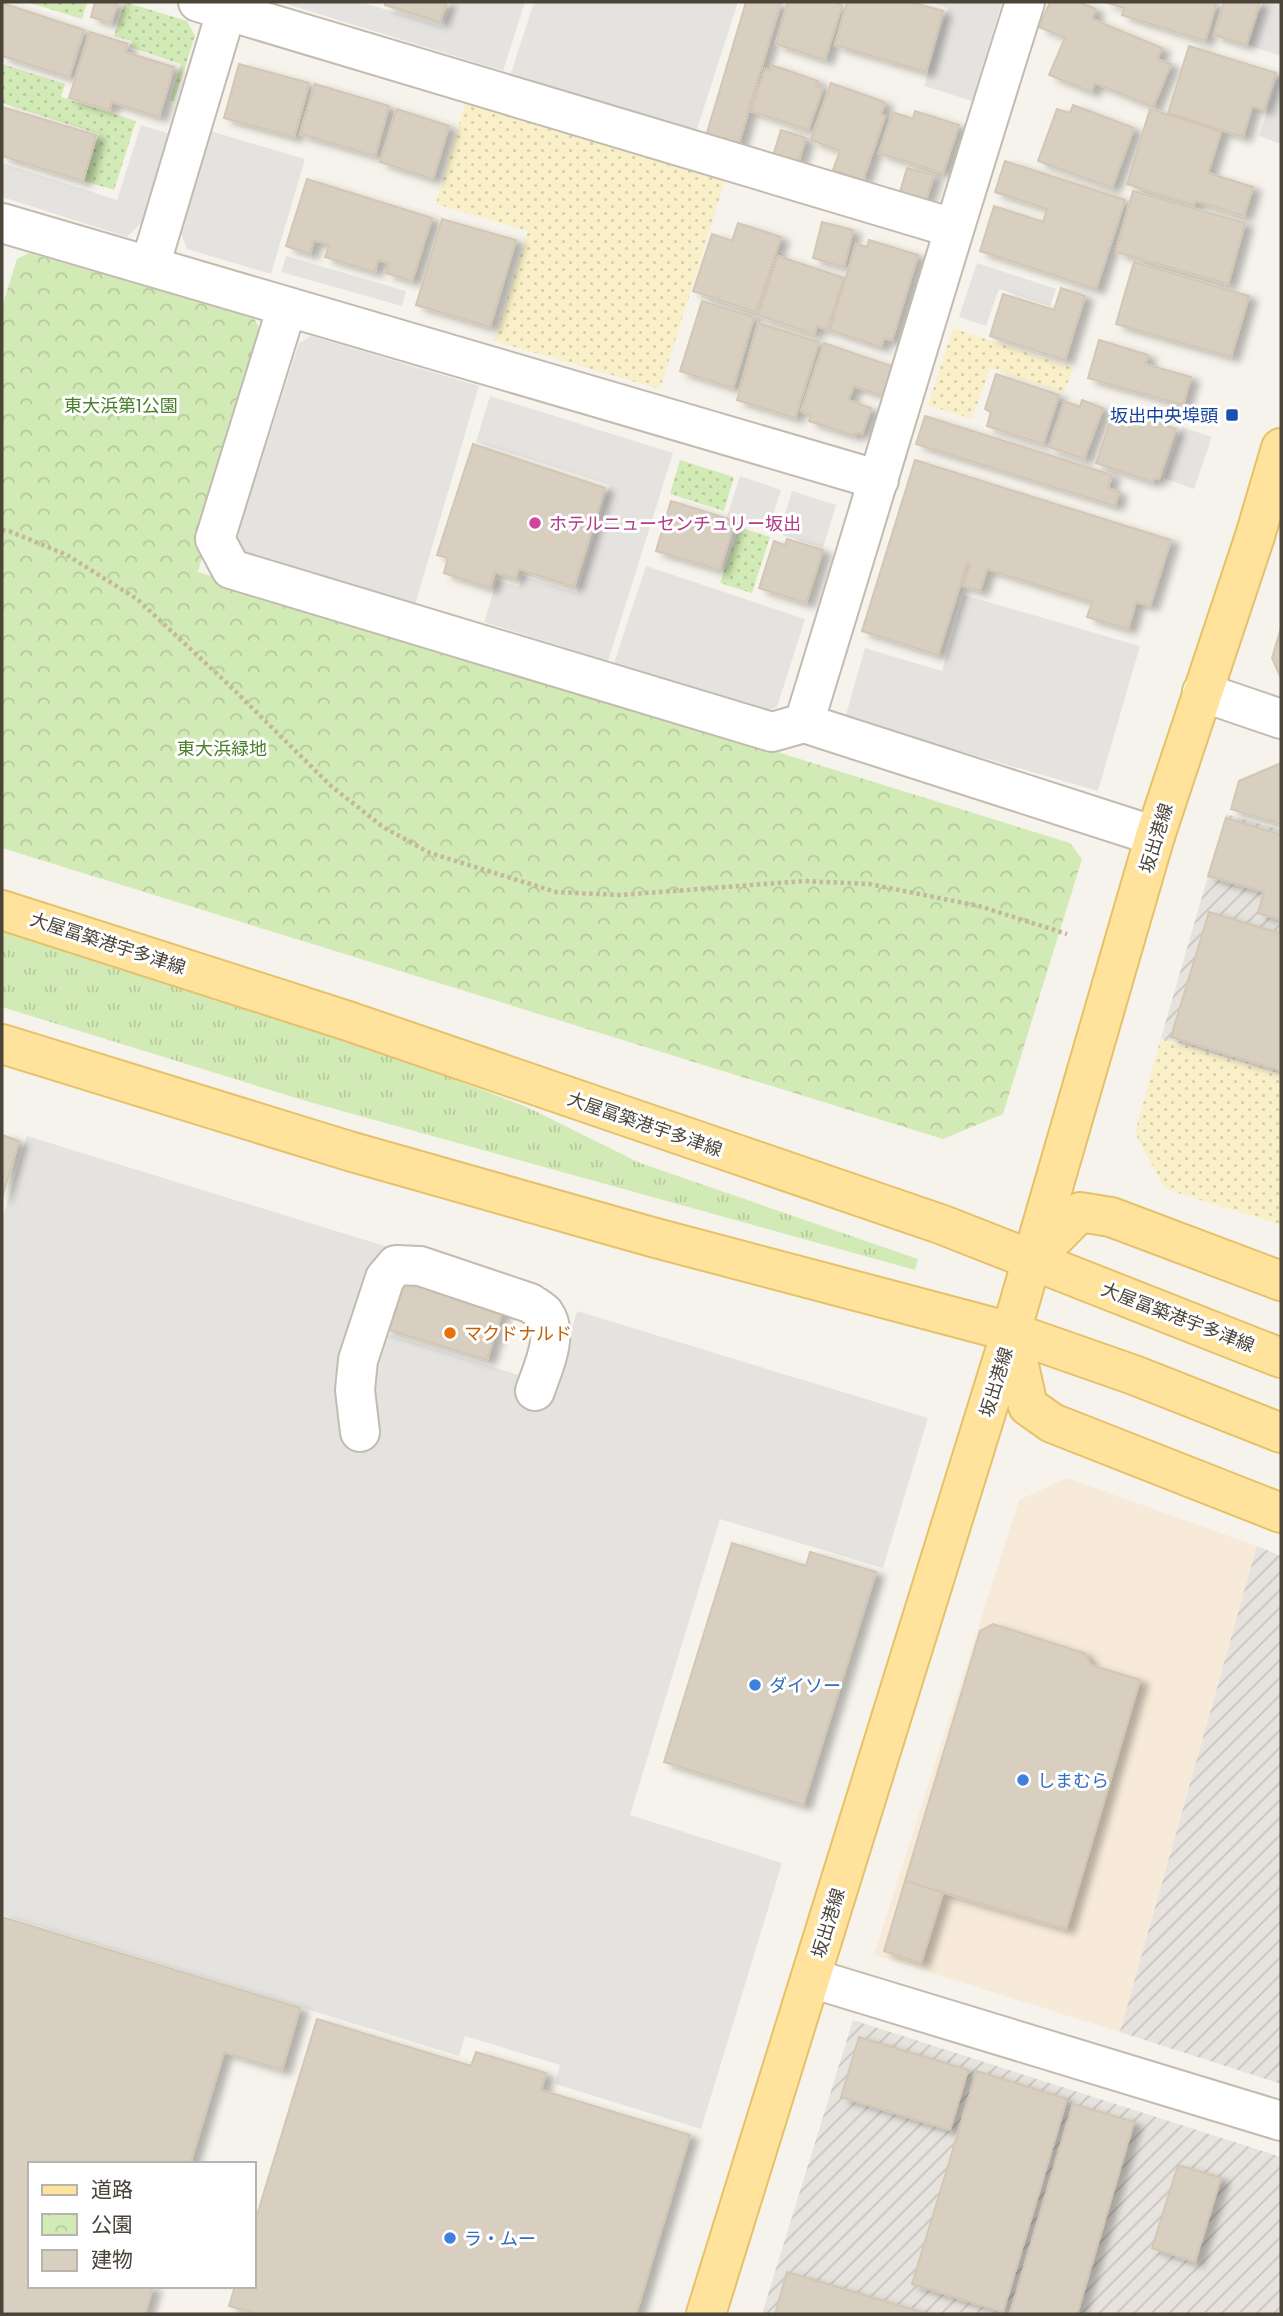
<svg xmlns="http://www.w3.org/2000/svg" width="1283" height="2316" viewBox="0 0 1283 2316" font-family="Poppins,'Noto Sans JP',sans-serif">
  <defs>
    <pattern id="industrial-furrows" width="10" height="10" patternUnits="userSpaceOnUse" patternTransform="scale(1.75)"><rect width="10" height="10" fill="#e6e2dd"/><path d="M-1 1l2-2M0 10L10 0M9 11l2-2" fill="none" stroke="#c7c3be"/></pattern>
    <pattern id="grass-tufts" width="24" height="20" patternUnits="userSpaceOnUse" patternTransform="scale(1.75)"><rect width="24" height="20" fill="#d2eab5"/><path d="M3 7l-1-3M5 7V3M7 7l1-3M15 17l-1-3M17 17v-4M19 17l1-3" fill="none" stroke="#b6ca9c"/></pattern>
    <pattern id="sand-dots" width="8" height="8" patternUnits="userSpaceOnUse" patternTransform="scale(1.75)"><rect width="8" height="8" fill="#f9efc9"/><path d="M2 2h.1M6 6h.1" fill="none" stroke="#d7cead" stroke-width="1.8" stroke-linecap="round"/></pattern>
    <pattern id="park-crowns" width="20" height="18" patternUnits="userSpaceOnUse" patternTransform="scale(1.75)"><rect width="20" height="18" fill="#d2eab5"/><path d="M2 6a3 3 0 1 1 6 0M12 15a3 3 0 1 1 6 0" fill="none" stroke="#b6ca9c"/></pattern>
    <pattern id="garden-dots" width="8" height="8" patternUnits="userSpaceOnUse" patternTransform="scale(1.75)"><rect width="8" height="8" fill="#d2eab5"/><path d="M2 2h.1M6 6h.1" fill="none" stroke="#b6ca9c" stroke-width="1.8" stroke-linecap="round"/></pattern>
    <filter id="shadow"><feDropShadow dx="8" dy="4.5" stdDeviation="3.5" flood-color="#0004"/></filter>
  </defs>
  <rect width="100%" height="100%" fill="#f6f3ec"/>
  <path fill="#f7ead8" d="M 1067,1478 L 1257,1546 L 1120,2032 L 874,1955 L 1019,1500 Z"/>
  <path fill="url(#industrial-furrows)" d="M 1226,814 L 1281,830 L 1281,1074 L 1161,1038 Z
    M 1257,1546 L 1281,1556 L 1281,2084 L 1120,2032 Z
    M 853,2020 L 1281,2157 L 1281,2314 L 762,2314 Z"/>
  <path fill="url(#grass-tufts)" d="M 2,932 L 334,1034 L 527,1107 L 640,1163 L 918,1259 L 915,1270 L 306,1101 L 2,1007 Z"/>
  <path fill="url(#sand-dots)" d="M 465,103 L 726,178 L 660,389 L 494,341 L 528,231 L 436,204 Z
    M 953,328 L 1073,368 L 1064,393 L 990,368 L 972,419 L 928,405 Z
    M 1161,1038 L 1281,1074 L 1281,1225 L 1165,1189 L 1135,1133 Z"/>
  <path fill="url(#park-crowns)" d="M 29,253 L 254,318 L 263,336 L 198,572 L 1070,843 L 1082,859 L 1003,1114 L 943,1139 L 2,848 L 2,307 L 17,259 Z"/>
  <path fill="url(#garden-dots)" d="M 27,2 L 87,2 L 82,19 Z
    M 125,2 L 187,21 L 195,36 L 174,101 L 170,100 L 181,64 L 130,47 L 132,41 L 114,36 Z
    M 2,64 L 65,84 L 61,97 L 136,121 L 114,190 L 84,181 L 99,134 L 2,103 Z
    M 680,460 L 734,477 L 724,511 L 670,494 Z
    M 739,527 L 770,537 L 752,593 L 720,583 Z"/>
  <path fill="#e5e3e0" d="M 280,2 L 360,2 L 444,27 L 452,2 L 525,2 L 503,71 Z
    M 534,2 L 738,2 L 696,132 L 511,73 Z
    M 929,2 L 1002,2 L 972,101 L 924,86 L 948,8 Z
    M 1263,2 L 1281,2 L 1281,56 L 1249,45 Z
    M 1281,70 L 1281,144 L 1259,136 Z
    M 141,125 L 170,134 L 142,222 L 127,237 L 2,197 L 2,163 L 117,200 Z
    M 210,131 L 305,159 L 271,274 L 187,249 L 180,231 Z
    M 286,256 L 406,291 L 402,306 L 281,272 Z
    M 977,263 L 1056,289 L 1050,306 L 999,289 L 986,326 L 959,317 Z
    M 311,336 L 479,386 L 415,605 L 246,556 L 237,537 L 299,343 Z
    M 490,396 L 673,453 L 608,661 L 484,622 L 497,580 L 519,587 L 522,576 L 577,593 L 610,485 L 476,442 Z
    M 1182,427 L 1212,437 L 1194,489 L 1164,478 Z
    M 740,476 L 781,490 L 768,529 L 727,516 Z
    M 792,491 L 836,505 L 823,548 L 779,534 Z
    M 646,566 L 805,619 L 777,707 L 759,714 L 613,666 Z
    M 964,595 L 1140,646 L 1098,791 L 845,718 L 865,648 L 942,671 Z
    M 27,1136 L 388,1247 L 364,1327 L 554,1386 L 577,1311 L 928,1418 L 883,1568 L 720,1519 L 630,1815 L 782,1863 L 701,2129 L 555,2084 L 560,2065 L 465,2036 L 459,2056 L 2,1915 L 2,1220 Z"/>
  <path fill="#d8cfc1" stroke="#d3c7b4" stroke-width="2" filter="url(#shadow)" d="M 95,2 L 118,2 L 111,23 L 91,17 Z
    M 386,2 L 447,2 L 440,22 L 385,5 Z
    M 746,2 L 781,2 L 738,146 L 706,136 Z
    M 788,2 L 833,2 L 842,5 L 825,60 L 776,44 Z
    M 847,2 L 911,2 L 943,11 L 926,72 L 835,45 Z
    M 1050,2 L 1079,2 L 1096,9 L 1092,19 L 1162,48 L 1157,59 L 1171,64 L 1153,107 L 1095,83 L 1091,92 L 1049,75 L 1065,38 L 1039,27 Z
    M 1104,2 L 1217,2 L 1205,41 L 1122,15 L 1124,8 Z
    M 1224,2 L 1260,2 L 1246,45 L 1214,35 Z
    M 2,3 L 84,30 L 69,77 L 2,56 Z
    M 90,32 L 128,44 L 125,52 L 174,67 L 159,117 L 112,102 L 109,110 L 69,98 Z
    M 1189,46 L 1276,73 L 1264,110 L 1252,106 L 1243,137 L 1168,113 Z
    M 239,64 L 309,83 L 294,137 L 224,118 Z
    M 772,65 L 818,81 L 816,86 L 823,88 L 808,130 L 751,111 L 765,69 L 770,71 Z
    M 831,83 L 885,102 L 881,115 L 885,116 L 863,180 L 833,170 L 840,151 L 811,140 Z
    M 315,84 L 389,106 L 375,156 L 300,134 Z
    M 1073,105 L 1134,128 L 1112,188 L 1038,161 L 1057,109 L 1070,113 Z
    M 2,107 L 96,135 L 83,181 L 2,156 Z
    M 397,109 L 449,126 L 433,179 L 380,162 Z
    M 1150,109 L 1221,132 L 1208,173 L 1253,187 L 1244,216 L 1196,201 L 1194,205 L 1127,184 Z
    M 915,111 L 959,125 L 943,173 L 879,153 L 893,112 L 913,119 Z
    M 781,130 L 806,138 L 798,163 L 773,156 Z
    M 1005,161 L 1125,200 L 1096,289 L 980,251 L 994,206 L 1043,222 L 1047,209 L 995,192 Z
    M 907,168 L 934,175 L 926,200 L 900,192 Z
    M 307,179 L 432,218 L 412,281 L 386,273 L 389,263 L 378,260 L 375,272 L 325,257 L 329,245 L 314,240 L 310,254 L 286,246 Z
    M 1133,191 L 1245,223 L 1228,284 L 1116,252 Z
    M 442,219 L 516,240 L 490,327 L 416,305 Z
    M 822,222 L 853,230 L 844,267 L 813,258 Z
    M 738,223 L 781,237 L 756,312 L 693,291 L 712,234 L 732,241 Z
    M 869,240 L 918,255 L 892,340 L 884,338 L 881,347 L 830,330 L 856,244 L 867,247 Z
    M 778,256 L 844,278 L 827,330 L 817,326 L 814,334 L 758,315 Z
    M 1134,262 L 1249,296 L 1231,357 L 1116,324 Z
    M 1061,288 L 1085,296 L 1065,360 L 990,336 L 1003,294 L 1054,310 Z
    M 702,301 L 754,317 L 733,388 L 680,371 Z
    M 758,323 L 819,342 L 795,418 L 737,400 Z
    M 1099,340 L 1148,355 L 1145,364 L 1191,377 L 1183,405 L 1088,378 Z
    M 824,343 L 894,367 L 884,396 L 854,386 L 848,400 L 871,408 L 862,434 L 856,432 L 855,436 L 809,421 L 811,415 L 801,411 Z
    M 996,374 L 1059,395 L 1043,444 L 987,426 L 991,412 L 985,409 Z
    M 1082,400 L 1103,408 L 1084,459 L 1049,447 L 1065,401 L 1080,407 Z
    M 1131,414 L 1176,429 L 1159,479 L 1154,478 L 1152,482 L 1096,463 L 1112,416 L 1128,421 Z
    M 925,416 L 1112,475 L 1108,488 L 1119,492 L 1115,506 L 916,444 Z
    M 473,444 L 605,488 L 574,587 L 519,569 L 515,579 L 495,572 L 490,588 L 444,573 L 448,558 L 437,555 Z
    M 915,460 L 1171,540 L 1150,606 L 1136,602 L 1128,629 L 1087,617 L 1092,602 L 987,569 L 980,591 L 963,586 L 970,564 L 967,563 L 938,655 L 862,631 Z
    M 671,501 L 735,521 L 720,570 L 656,551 Z
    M 787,539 L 823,550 L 806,603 L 759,588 L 774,541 L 785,545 Z
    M 1281,628 L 1281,678 L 1272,658 Z
    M 1281,763 L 1281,824 L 1231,809 L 1239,781 Z
    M 1226,818 L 1281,835 L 1281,920 L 1258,913 L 1264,892 L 1208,876 Z
    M 1209,912 L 1279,933 L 1281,926 L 1281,1071 L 1171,1037 Z
    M 2,1135 L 19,1141 L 2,1198 Z
    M 399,1274 L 504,1306 L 487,1360 L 383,1328 Z
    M 732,1543 L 806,1566 L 810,1552 L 876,1572 L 803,1805 L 664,1762 Z
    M 993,1624 L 1084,1653 L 1091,1665 L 1140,1680 L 1066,1929 L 905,1881 L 980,1631 Z
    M 905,1881 L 943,1893 L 921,1963 L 884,1951 Z
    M 2,1917 L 300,2008 L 282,2070 L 224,2052 L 190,2164 L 30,2164 L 30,2286 L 153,2286 L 145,2314 L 2,2314 Z
    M 317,2019 L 471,2066 L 476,2052 L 546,2073 L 541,2090 L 690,2135 L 636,2314 L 258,2314 L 229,2306 L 235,2286 L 254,2286 L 254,2225 Z
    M 859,2037 L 968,2070 L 950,2130 L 841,2097 Z
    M 977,2071 L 1067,2099 L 1003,2312 L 912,2284 Z
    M 1073,2104 L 1134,2122 L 1077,2314 L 1010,2314 Z
    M 1178,2165 L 1221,2178 L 1195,2262 L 1152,2248 Z
    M 787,2272 L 928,2314 L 775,2314 Z"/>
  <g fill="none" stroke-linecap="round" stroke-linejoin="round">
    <defs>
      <path id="minor" d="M 198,2 L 953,228
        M 2,223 L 879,480
        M 150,266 L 229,2
        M 287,307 L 215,539 L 231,569 L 772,732 L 804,723 L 1155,836
        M 1202,692 L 1281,719
        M 804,723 C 878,483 949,241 1025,2
        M 360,1432 L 355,1390 L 358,1360 L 385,1278 L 396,1265 L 420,1266 L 530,1303 C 534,1306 540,1309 544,1313 C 560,1334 542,1370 535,1391
        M 811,1978 L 1281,2121"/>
      <path id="major" d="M 2,910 L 345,1020 L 943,1225 L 1281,1358
        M 2,1044 L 349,1151 L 652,1237 L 1011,1332 L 1134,1375 L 1281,1433
        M 1034,1258 L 1080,1212 L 1111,1217 L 1281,1281
        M 1012,1334 L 1028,1406 L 1052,1423 L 1281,1513
        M 706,2314 L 1011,1332 L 1155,836 L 1255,536 L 1281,448"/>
    </defs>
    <use href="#minor" stroke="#c2bbae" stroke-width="42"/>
    <use href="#major" stroke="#e6c16a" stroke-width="42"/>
    <path stroke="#c4b79f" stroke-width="4.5" stroke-dasharray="3.5 3.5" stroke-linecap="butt" d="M 2,530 L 9,531 L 67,555 L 137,599 L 229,685 L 331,786 L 383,827 L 430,853 L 556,892 L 620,895 L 804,881 L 869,884 L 979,906 L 1067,934"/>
    <use href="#minor" stroke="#fff" stroke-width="38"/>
    <use href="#major" stroke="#ffe39c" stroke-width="38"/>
  </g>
  <rect fill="#1a4fb4" stroke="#fff" stroke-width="2.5" x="1225" y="408" width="14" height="14" rx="3.5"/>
  <circle fill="#d1479c" stroke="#fff" stroke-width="2.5" cx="535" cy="523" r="7"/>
  <circle fill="#e8710a" stroke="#fff" stroke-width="2.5" cx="450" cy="1333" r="7"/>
  <g fill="#3f7fe0" stroke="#fff" stroke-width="2.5">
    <circle cx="755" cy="1685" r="7"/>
    <circle cx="1023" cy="1780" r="7"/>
    <circle cx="450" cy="2238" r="7"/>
  </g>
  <g text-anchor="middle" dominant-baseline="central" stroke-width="6" stroke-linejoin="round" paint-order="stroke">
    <g font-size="18" fill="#4a7f2a" stroke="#fff">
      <text x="121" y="405">東大浜第1公園</text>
      <text x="222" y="748">東大浜緑地</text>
    </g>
    <g font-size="18" fill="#164399" stroke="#fff" text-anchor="end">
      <text x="1218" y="415">坂出中央埠頭</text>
    </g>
    <g font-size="18" fill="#b23c85" stroke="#fff" text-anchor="start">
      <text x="549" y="523">ホテルニューセンチュリー坂出</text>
    </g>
    <g font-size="18" fill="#4b4439" stroke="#fff">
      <text transform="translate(1156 838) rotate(-73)">坂出港線</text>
      <text transform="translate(108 943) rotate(18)">大屋冨築港宇多津線</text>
      <text transform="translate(645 1124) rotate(19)">大屋冨築港宇多津線</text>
      <text transform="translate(1178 1317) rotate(21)">大屋冨築港宇多津線</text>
      <text transform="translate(996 1382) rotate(-73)">坂出港線</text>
      <text transform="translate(828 1923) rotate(-73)">坂出港線</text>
    </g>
    <g font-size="18" fill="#c56008" stroke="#fff" text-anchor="start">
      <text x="464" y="1333">マクドナルド</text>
    </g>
    <g font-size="18" fill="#366cbe" stroke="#fff" text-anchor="start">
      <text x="769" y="1685">ダイソー</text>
      <text x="1037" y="1780">しまむら</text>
      <text x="464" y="2238">ラ・ムー</text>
    </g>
  </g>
  <rect width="1283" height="2316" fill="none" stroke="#4b4439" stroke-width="7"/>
  <rect x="28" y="2162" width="228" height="126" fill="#ffffff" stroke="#b7b4b0" stroke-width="2"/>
  <rect x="42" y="2185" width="35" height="10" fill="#ffe39c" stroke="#b7b4b0" stroke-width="2"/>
  <text x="91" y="2197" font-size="21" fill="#4b4439">道路</text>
  <rect x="42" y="2214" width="35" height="21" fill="url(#park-crowns)" stroke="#b7b4b0" stroke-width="2"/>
  <text x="91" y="2232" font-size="21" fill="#4b4439">公園</text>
  <rect x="42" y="2250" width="35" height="21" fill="#d8cfc1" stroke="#b7b4b0" stroke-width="2"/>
  <text x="91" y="2267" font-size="21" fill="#4b4439">建物</text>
</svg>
